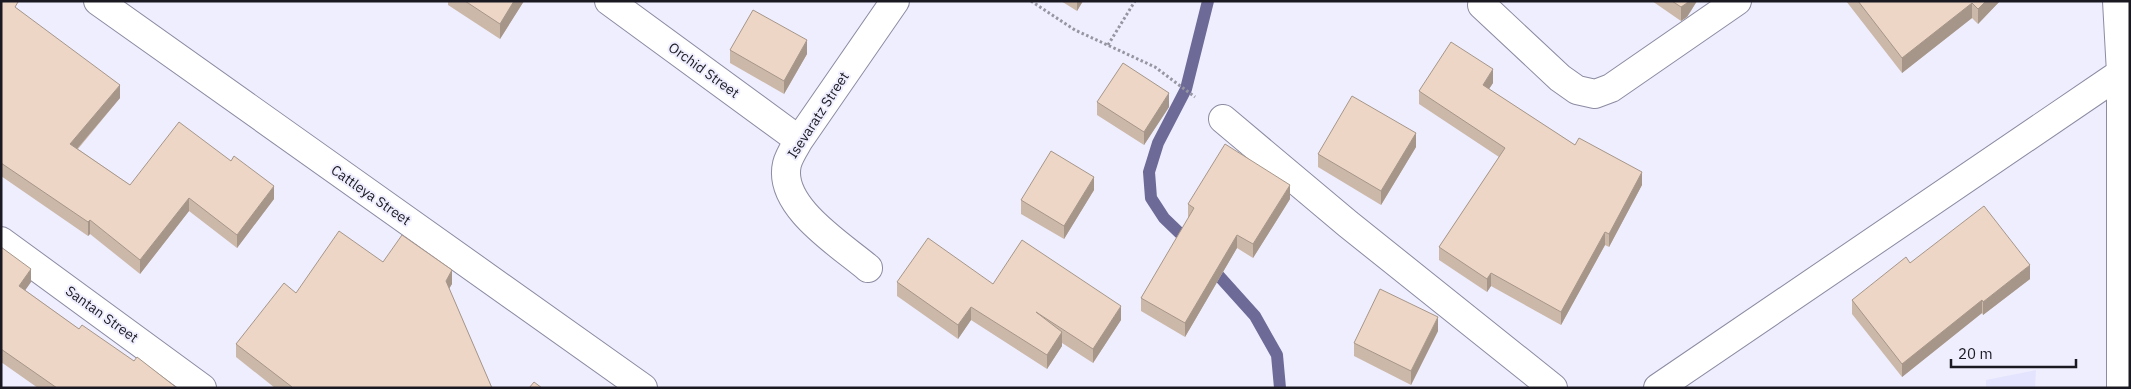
<svg xmlns="http://www.w3.org/2000/svg" width="2131" height="389" viewBox="0 0 2131 389" font-family="'IBM Plex Sans',sans-serif">
  <rect width="100%" height="100%" fill="#efeefe"/>
  <path fill="#e4e4fe" d="M 2036,370 L 2035,388 L 1986,388 L 1986,380 Z"/>
  <g fill="none" stroke-linecap="round" stroke-linejoin="round">
    <path stroke="#6d6a98" stroke-width="12" d="M 1192,245 L 1164,218 L 1151,198 L 1149,172 L 1158,143 L 1186,89 L 1208,1
      M 1210,266 L 1255,316 L 1277,355 L 1280,388"/>
    <defs>
      <path id="minor" d="M 98,1 L 643,388
        M 609,1 L 799,140
        M 2117,1 L 2121,73 L 2121,388
        M 1482,5 L 1560,78 L 1577,90 L 1595,94 L 1611,88 L 1737,1
        M 1223,119 L 1348,224 L 1553,388
        M 1,241 L 202,388
        M 868,268 C 841,245 777,206 787,164 C 789,156 795,147 799,140 L 895,1
        M 1658,388 L 2121,73"/>
    </defs>
    <use href="#minor" stroke="#8b8ba2" stroke-width="30"/>
    <path stroke="#9695a2" stroke-width="3" stroke-dasharray="2.5 2.5" stroke-linecap="butt" d="M 1031,1 L 1075,30 L 1155,67 L 1195,97
      M 1108,45 L 1135,1"/>
    <use href="#minor" stroke="#fff" stroke-width="28"/>
  </g>
  <path fill="#ccb8a9" d="M 1,1 L 18,9 L 120,98 L 78,149 L 130,185 L 274,199 L 237,248 L 189,211 L 140,274 L 90,234 L 88,236 L 1,176 Z
    M 448,1 L 524,1 L 500,39 L 448,5 Z
    M 1061,1 L 1083,1 L 1077,11 Z
    M 1652,1 L 1697,1 L 1687,17 L 1681,21 Z
    M 1846,1 L 2000,1 L 1978,24 L 1972,18 L 1902,73 Z
    M 730,50 L 807,54 L 784,94 L 730,63 Z
    M 1493,83 L 1489,89 L 1575,145 L 1642,185 L 1609,247 L 1605,245 L 1561,325 L 1491,286 L 1487,292 L 1439,260 L 1439,247 L 1499,157 L 1419,104 L 1419,91 Z
    M 1097,102 L 1169,107 L 1144,145 L 1097,115 Z
    M 1416,147 L 1381,205 L 1318,167 L 1318,154 Z
    M 1094,190 L 1064,239 L 1021,214 L 1021,200 Z
    M 1290,199 L 1253,258 L 1237,248 L 1185,337 L 1141,311 L 1141,298 L 1189,218 L 1188,217 L 1188,204 Z
    M 1,247 L 31,282 L 25,290 L 79,329 L 177,388 L 38,388 L 1,362 Z
    M 1910,263 L 2030,279 L 1983,315 L 1982,313 L 1902,377 L 1852,314 L 1852,300 Z
    M 897,282 L 993,284 L 1121,320 L 1093,363 L 1062,343 L 1062,346 L 1047,369 L 971,320 L 958,339 L 897,296 Z
    M 452,284 L 449,288 L 492,388 L 275,388 L 236,357 L 236,344 L 296,293 Z
    M 1438,331 L 1411,385 L 1354,356 L 1354,343 Z"/>
  <path fill="#a6968a" d="M 514,1 L 524,1 L 500,39 L 500,24 Z
    M 1077,1 L 1083,1 L 1077,11 Z
    M 1688,1 L 1697,1 L 1687,17 L 1681,21 L 1681,7 Z
    M 1986,1 L 2000,1 L 1978,24 L 1978,9 Z
    M 1972,3 L 1972,18 L 1902,73 L 1902,58 Z
    M 807,40 L 807,54 L 784,94 L 784,81 Z
    M 1493,69 L 1493,83 L 1483,98 L 1483,85 Z
    M 120,85 L 120,98 L 70,157 L 70,144 Z
    M 1169,93 L 1169,107 L 1144,145 L 1144,132 Z
    M 1416,133 L 1416,147 L 1381,205 L 1381,191 Z
    M 1642,172 L 1642,185 L 1609,247 L 1609,234 Z
    M 1094,177 L 1094,190 L 1064,239 L 1064,226 Z
    M 1290,185 L 1290,199 L 1253,258 L 1253,244 Z
    M 274,186 L 274,199 L 237,248 L 237,235 Z
    M 189,198 L 189,211 L 140,274 L 140,260 Z
    M 90,220 L 90,234 L 88,236 L 88,222 Z
    M 1605,232 L 1605,245 L 1561,325 L 1561,312 Z
    M 1237,235 L 1237,248 L 1185,337 L 1185,323 Z
    M 2030,265 L 2030,279 L 1983,315 L 1983,302 Z
    M 31,269 L 31,282 L 19,299 L 19,286 Z
    M 452,270 L 452,284 L 446,294 L 446,281 Z
    M 1491,273 L 1491,286 L 1487,292 L 1487,279 Z
    M 1982,300 L 1982,313 L 1902,377 L 1902,364 Z
    M 1121,306 L 1121,320 L 1093,363 L 1093,349 Z
    M 971,307 L 971,320 L 958,339 L 958,325 Z
    M 1438,317 L 1438,331 L 1411,385 L 1411,371 Z
    M 1062,332 L 1062,346 L 1047,369 L 1047,355 Z"/>
  <path fill="#edd6c5" stroke="#a6968a" d="M 1,1 L 16,1 L 18,2 L 15,7 L 120,85 L 70,144 L 130,185 L 179,122 L 231,161 L 234,156 L 274,186 L 237,235 L 189,198 L 140,260 L 90,220 L 88,222 L 1,163 Z
    M 465,1 L 514,1 L 500,24 Z
    M 1672,1 L 1688,1 L 1687,3 L 1681,7 Z
    M 1858,1 L 1986,1 L 1978,9 L 1972,3 L 1902,58 Z
    M 753,10 L 807,40 L 784,81 L 730,50 Z
    M 1451,42 L 1493,69 L 1483,85 L 1575,145 L 1579,138 L 1642,172 L 1609,234 L 1605,232 L 1561,312 L 1491,273 L 1487,279 L 1439,247 L 1505,148 L 1419,91 Z
    M 1123,63 L 1169,93 L 1144,132 L 1097,102 Z
    M 1352,96 L 1416,133 L 1381,191 L 1318,154 Z
    M 1225,144 L 1290,185 L 1253,244 L 1237,235 L 1185,323 L 1141,298 L 1194,208 L 1188,204 Z
    M 1051,151 L 1094,177 L 1064,226 L 1021,200 Z
    M 1984,206 L 2030,265 L 1983,302 L 1982,300 L 1902,364 L 1852,300 L 1906,257 L 1910,263 Z
    M 339,231 L 383,262 L 402,235 L 452,270 L 446,281 L 492,388 L 291,388 L 292,387 L 236,344 L 284,283 L 296,293 Z
    M 928,238 L 993,284 L 1022,240 L 1121,306 L 1093,349 L 1036,312 L 1062,332 L 1047,355 L 971,307 L 958,325 L 897,282 Z
    M 1,247 L 31,269 L 19,286 L 79,329 L 82,325 L 134,361 L 137,357 L 177,388 L 57,388 L 1,349 Z
    M 1380,289 L 1438,317 L 1411,371 L 1354,343 Z
    M 534,382 L 542,388 L 529,388 Z"/>
  <g text-anchor="middle" dominant-baseline="central" stroke-width="4" stroke-linejoin="round" paint-order="stroke">
    <g font-size="14" fill="#1a1922" stroke="#efeefe">
      <text transform="translate(704 70) rotate(36)">Orchid Street</text>
      <text transform="translate(818 115) rotate(-57)">Isevaratz Street</text>
      <text transform="translate(371 195) rotate(35)">Cattleya Street</text>
      <text transform="translate(102 314) rotate(36)">Santan Street</text>
    </g>
  </g>
  <rect width="2131" height="389" fill="none" stroke="#1a1922" stroke-width="5"/>
  <path d="M1951 359v8h125v-8" fill="none" stroke="#1a1922" stroke-width="2.5"/>
  <text x="1958" y="359" font-size="15" fill="#1a1922" stroke="#efeefe" stroke-width="4" paint-order="stroke">20 m</text>
</svg>
